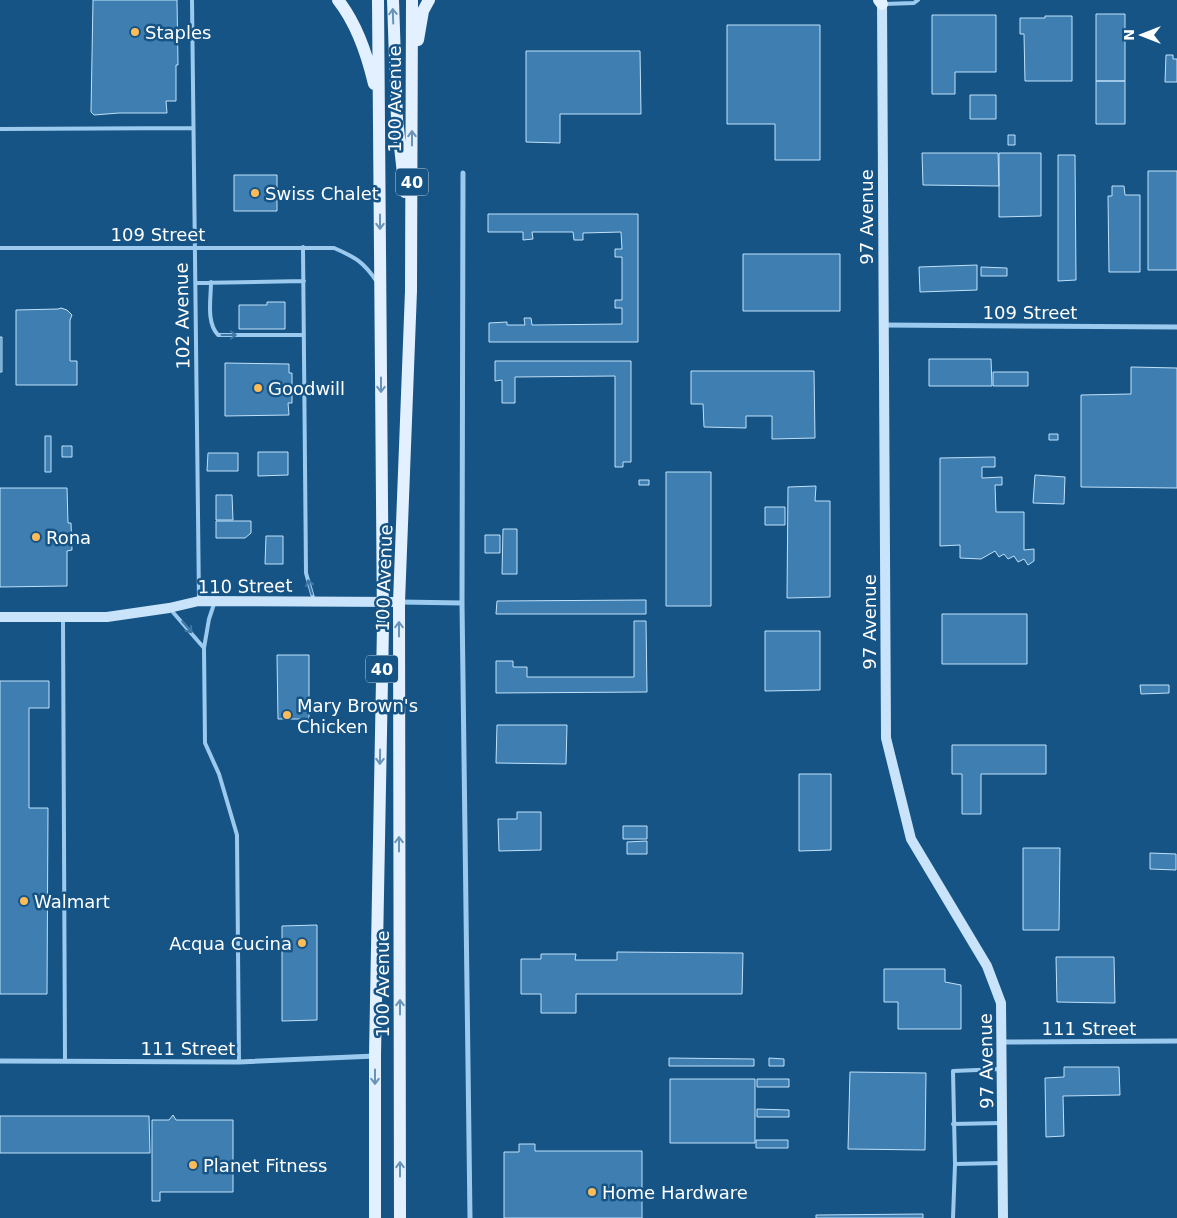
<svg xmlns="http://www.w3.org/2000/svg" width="1177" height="1218" viewBox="0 0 1177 1218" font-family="'DejaVu Sans',sans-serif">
  <rect width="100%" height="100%" fill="#165486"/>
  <path fill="#3e7eb0" stroke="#c0e1fa" d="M 93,0 L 177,0 L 178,65 L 176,65 L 176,101 L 166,101 L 167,113 L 119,113 L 94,115 L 91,112 Z
    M 1096,14 L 1125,14 L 1125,81 L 1096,81 Z
    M 932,15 L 996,15 L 996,72 L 955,72 L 955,94 L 932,94 Z
    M 1045,16 L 1072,16 L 1072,81 L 1025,81 L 1024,34 L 1020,34 L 1020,18 L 1045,18 Z
    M 727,25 L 820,25 L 820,160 L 775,160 L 775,124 L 727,124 Z
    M 526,51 L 640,51 L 641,114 L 560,114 L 560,143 L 526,142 Z
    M 1166,55 L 1173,55 L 1173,59 L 1177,59 L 1177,82 L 1165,82 Z
    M 1096,81 L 1125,81 L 1125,124 L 1096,124 Z
    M 970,95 L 996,95 L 996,119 L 970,119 Z
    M 1008,135 L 1015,135 L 1015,145 L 1008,145 Z
    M 922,153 L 998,153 L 999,186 L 923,185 Z
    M 999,153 L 1041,153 L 1041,216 L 999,217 Z
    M 1058,155 L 1075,155 L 1076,280 L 1058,281 Z
    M 1148,171 L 1177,171 L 1177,270 L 1148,270 Z
    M 234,175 L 277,175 L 277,211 L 234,211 Z
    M 1112,186 L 1124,186 L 1125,195 L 1140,195 L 1140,272 L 1109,272 L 1108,196 L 1112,196 Z
    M 488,214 L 638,214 L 638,342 L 489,342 L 489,323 L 507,322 L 507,325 L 525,325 L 524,318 L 531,318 L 532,325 L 622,324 L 622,308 L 615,308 L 615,300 L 622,300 L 622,257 L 615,257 L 615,249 L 622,249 L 621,232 L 583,233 L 583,240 L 574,240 L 573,232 L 532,232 L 533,239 L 523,240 L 523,232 L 488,232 Z
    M 743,254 L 840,254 L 840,311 L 743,311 Z
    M 977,265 L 977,290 L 920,292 L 919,267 Z
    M 981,267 L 1007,268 L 1007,276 L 981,276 Z
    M 267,302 L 285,302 L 285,329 L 239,329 L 239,305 L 267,305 Z
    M 61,308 L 67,310 L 72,315 L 70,320 L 70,361 L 77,361 L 77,385 L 16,385 L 16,310 L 58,309 Z
    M 0,337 L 2,337 L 2,372 L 0,372 Z
    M 929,359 L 991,359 L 992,386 L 929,386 Z
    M 495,361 L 631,361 L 631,462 L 623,462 L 623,467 L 615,467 L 615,376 L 515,377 L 515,403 L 502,403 L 502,380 L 495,381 Z
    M 225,363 L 289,364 L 289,373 L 292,373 L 292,403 L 288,403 L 289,415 L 225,416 Z
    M 1131,367 L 1177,368 L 1177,488 L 1081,487 L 1081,395 L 1131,394 Z
    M 691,371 L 814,371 L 815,438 L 772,439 L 772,416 L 746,416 L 746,428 L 704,427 L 703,404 L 691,404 Z
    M 993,372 L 1028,372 L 1028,386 L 993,386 Z
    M 1049,434 L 1058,434 L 1058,440 L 1049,440 Z
    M 45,436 L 51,436 L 51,472 L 45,472 Z
    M 62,446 L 72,446 L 72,457 L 62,457 Z
    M 258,452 L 288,452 L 288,475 L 258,476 Z
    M 208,453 L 238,453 L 238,471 L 207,471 Z
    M 995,457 L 995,467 L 982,467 L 982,478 L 1002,477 L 1002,485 L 995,485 L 996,512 L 1024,512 L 1024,550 L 1034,549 L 1034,561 L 1028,565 L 1024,559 L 1018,562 L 1014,556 L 1008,559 L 1004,554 L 999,557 L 995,551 L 981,559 L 960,558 L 960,545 L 940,546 L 940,458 Z
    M 666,472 L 711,472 L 711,606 L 666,606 Z
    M 1035,475 L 1065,477 L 1064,504 L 1033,503 Z
    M 639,480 L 649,480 L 649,485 L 639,485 Z
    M 816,486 L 815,501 L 830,501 L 830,597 L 787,598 L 788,487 Z
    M 0,488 L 67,488 L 68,523 L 71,523 L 72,550 L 67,551 L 67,586 L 0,587 Z
    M 216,495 L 232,495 L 233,520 L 216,520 Z
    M 765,507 L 785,507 L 785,525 L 765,525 Z
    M 216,521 L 251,521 L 251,533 L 245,538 L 216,538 Z
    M 503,529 L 517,529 L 517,574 L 502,574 Z
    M 485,535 L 500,535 L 500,553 L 485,553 Z
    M 266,536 L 283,536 L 283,564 L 265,564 Z
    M 646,600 L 646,614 L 496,614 L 497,601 Z
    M 942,614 L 1027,614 L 1027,664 L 942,664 Z
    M 634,621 L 646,621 L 647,692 L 496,693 L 496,661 L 513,661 L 513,667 L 527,667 L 527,677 L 634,677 Z
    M 765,631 L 820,631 L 820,690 L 765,691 Z
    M 277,655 L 309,655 L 309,719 L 278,719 Z
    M 0,681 L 49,681 L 49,708 L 29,708 L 29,808 L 48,808 L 47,994 L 0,994 Z
    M 1140,685 L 1169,685 L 1169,693 L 1141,694 Z
    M 497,725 L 567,725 L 566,764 L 496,763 Z
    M 952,745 L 1046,745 L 1046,774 L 981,774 L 981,814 L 962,814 L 962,774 L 952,774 Z
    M 799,774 L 831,774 L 831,850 L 799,851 Z
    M 517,812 L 541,812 L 541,850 L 499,851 L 498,819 L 517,819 Z
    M 623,826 L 647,826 L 647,839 L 623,839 Z
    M 647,841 L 647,854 L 627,854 L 627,842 Z
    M 1023,848 L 1060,848 L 1059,930 L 1023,930 Z
    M 1150,853 L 1176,854 L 1176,870 L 1150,869 Z
    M 317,925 L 317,1020 L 282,1021 L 282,926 Z
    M 617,952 L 743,953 L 742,994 L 576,994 L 576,1013 L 541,1013 L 541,994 L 521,994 L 521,959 L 541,959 L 541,954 L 576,954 L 575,960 L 617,960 Z
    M 1056,957 L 1114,957 L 1115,1003 L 1057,1002 Z
    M 884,969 L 945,969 L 945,982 L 961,985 L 961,1029 L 898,1029 L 898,1002 L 884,1002 Z
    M 669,1058 L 754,1059 L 754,1066 L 669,1066 Z
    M 769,1058 L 784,1059 L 784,1066 L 769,1066 Z
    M 1064,1067 L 1119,1067 L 1120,1095 L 1063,1096 L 1064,1136 L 1046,1137 L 1045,1078 L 1064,1077 Z
    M 850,1072 L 926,1073 L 925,1150 L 848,1149 Z
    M 670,1079 L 755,1079 L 755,1143 L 670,1143 Z
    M 757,1079 L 789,1079 L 789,1087 L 757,1087 Z
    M 757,1109 L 789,1110 L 789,1117 L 757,1117 Z
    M 173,1115 L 176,1120 L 233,1120 L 233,1192 L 160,1192 L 160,1201 L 152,1201 L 152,1120 L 169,1120 Z
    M 0,1116 L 149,1116 L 150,1153 L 0,1153 Z
    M 756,1140 L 788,1140 L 788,1148 L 756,1148 Z
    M 519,1144 L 535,1144 L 535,1151 L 642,1151 L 642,1218 L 504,1218 L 504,1152 L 519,1152 Z
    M 923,1214 L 923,1218 L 816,1218 L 816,1215 Z"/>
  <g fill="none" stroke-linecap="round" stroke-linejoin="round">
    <path stroke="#9bcaee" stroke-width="4" d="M 192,0 L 199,600
      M 884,4 L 914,3 L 918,0
      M 0,129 L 193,128
      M 303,247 L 306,573 L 314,601
      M 0,248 L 334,248 C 355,257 364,262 377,282
      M 211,282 C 211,299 206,322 218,335 L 304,335
      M 196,283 L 304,281
      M 215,601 L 209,619 L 204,648 L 205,743 L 219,774 L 237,835 L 239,1062
      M 171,610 L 204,648
      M 63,619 L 65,1061
      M 953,1124 L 1001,1123
      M 955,1164 L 1002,1163
      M 953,1218 L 955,1164 L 953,1071 L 1001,1069"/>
    <path stroke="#9bcaee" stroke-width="5" d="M 463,173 L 462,603 L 470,1218
      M 883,325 L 1177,327
      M 400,602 L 462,603
      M 1002,1042 L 1177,1041
      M 0,1061 L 239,1062 L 375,1056"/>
    <path stroke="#c8e3fa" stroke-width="10" d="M 882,0 L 886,738 L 911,839 L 987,966 L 1001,1003 L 1003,1218
      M 0,617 L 107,617 L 169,608 L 199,601 L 399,602"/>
    <path stroke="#e2f0ff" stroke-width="12" d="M 338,0 C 357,24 367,54 374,84
      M 393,0 L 397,119 L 405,192
      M 879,0 L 882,4
      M 418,40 L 423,11 L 429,0
      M 375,1218 L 375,1055 L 383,626 L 378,0
      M 400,1218 L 399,602 L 411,291 L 412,0"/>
  </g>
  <defs><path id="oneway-shaft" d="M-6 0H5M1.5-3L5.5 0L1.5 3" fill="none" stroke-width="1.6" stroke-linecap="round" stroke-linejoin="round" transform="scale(1.25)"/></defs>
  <g stroke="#6892b6">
    <use href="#oneway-shaft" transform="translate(393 16) rotate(-92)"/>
    <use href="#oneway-shaft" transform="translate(412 138) rotate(-90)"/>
    <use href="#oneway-shaft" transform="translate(380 222) rotate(90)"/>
    <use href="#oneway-shaft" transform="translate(381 385) rotate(90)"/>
    <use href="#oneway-shaft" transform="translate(399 629) rotate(-90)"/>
    <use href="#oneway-shaft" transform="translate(380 757) rotate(91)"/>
    <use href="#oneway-shaft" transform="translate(399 844) rotate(-90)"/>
    <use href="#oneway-shaft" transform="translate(400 1007) rotate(-90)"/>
    <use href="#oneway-shaft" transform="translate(375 1077) rotate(90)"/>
    <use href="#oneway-shaft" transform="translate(400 1169) rotate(-90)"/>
  </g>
  <g stroke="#3e77a5">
    <use href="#oneway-shaft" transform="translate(229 335)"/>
    <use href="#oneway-shaft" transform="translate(310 587) rotate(-106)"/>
    <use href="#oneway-shaft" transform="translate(187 627) rotate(50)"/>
  </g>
  <g fill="#ffbb58" stroke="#165486" stroke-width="2">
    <circle cx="135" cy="32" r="5"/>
    <circle cx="255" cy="193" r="5"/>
    <circle cx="258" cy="388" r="5"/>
    <circle cx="36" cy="537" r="5"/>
    <circle cx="287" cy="715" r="5"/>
    <circle cx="24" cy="901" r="5"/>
    <circle cx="302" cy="943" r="5"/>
    <circle cx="193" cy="1165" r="5"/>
    <circle cx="592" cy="1192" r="5"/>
  </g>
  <g text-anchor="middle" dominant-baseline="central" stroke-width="5" stroke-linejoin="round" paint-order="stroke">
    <g fill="#165486" stroke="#b9ccdb" stroke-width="1">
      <rect x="396" y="168.5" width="32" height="27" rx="4"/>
      <rect x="366" y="655.5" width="32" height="27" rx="4"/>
    </g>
    <g font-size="16" font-weight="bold" fill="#fff">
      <text x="412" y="182">40</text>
      <text x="382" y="669">40</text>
    </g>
    <g font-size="18" fill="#fff" stroke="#165486" text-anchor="start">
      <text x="145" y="32">Staples</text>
      <text x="265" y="193">Swiss Chalet</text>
      <text x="268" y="388">Goodwill</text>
      <text x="46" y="537">Rona</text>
      <text x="297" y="705">Mary Brown's<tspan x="297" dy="21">Chicken</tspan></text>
      <text x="34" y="901">Walmart</text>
      <text x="292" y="943" text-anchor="end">Acqua Cucina</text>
      <text x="203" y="1165">Planet Fitness</text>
      <text x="602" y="1192">Home Hardware</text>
    </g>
    <g font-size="18" fill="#fff" stroke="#165486">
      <text transform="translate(394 99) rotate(-90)">100 Avenue</text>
      <text transform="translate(866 217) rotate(-90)">97 Avenue</text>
      <text x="158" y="234">109 Street</text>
      <text x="1030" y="312">109 Street</text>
      <text transform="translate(182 316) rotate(-91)">102 Avenue</text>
      <text transform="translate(384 578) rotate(-88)">100 Avenue</text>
      <text transform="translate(245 586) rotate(-1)">110 Street</text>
      <text transform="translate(869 622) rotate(-90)">97 Avenue</text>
      <text transform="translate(382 984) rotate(-90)">100 Avenue</text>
      <text x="1089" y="1028">111 Street</text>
      <text x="188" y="1048">111 Street</text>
      <text transform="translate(986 1061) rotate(-91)">97 Avenue</text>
    </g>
  </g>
  <g transform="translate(1142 35) rotate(270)" stroke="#165486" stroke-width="4" paint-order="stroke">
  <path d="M0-4L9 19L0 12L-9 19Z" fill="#ffffff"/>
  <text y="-8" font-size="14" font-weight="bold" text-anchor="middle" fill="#ffffff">N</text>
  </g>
</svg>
